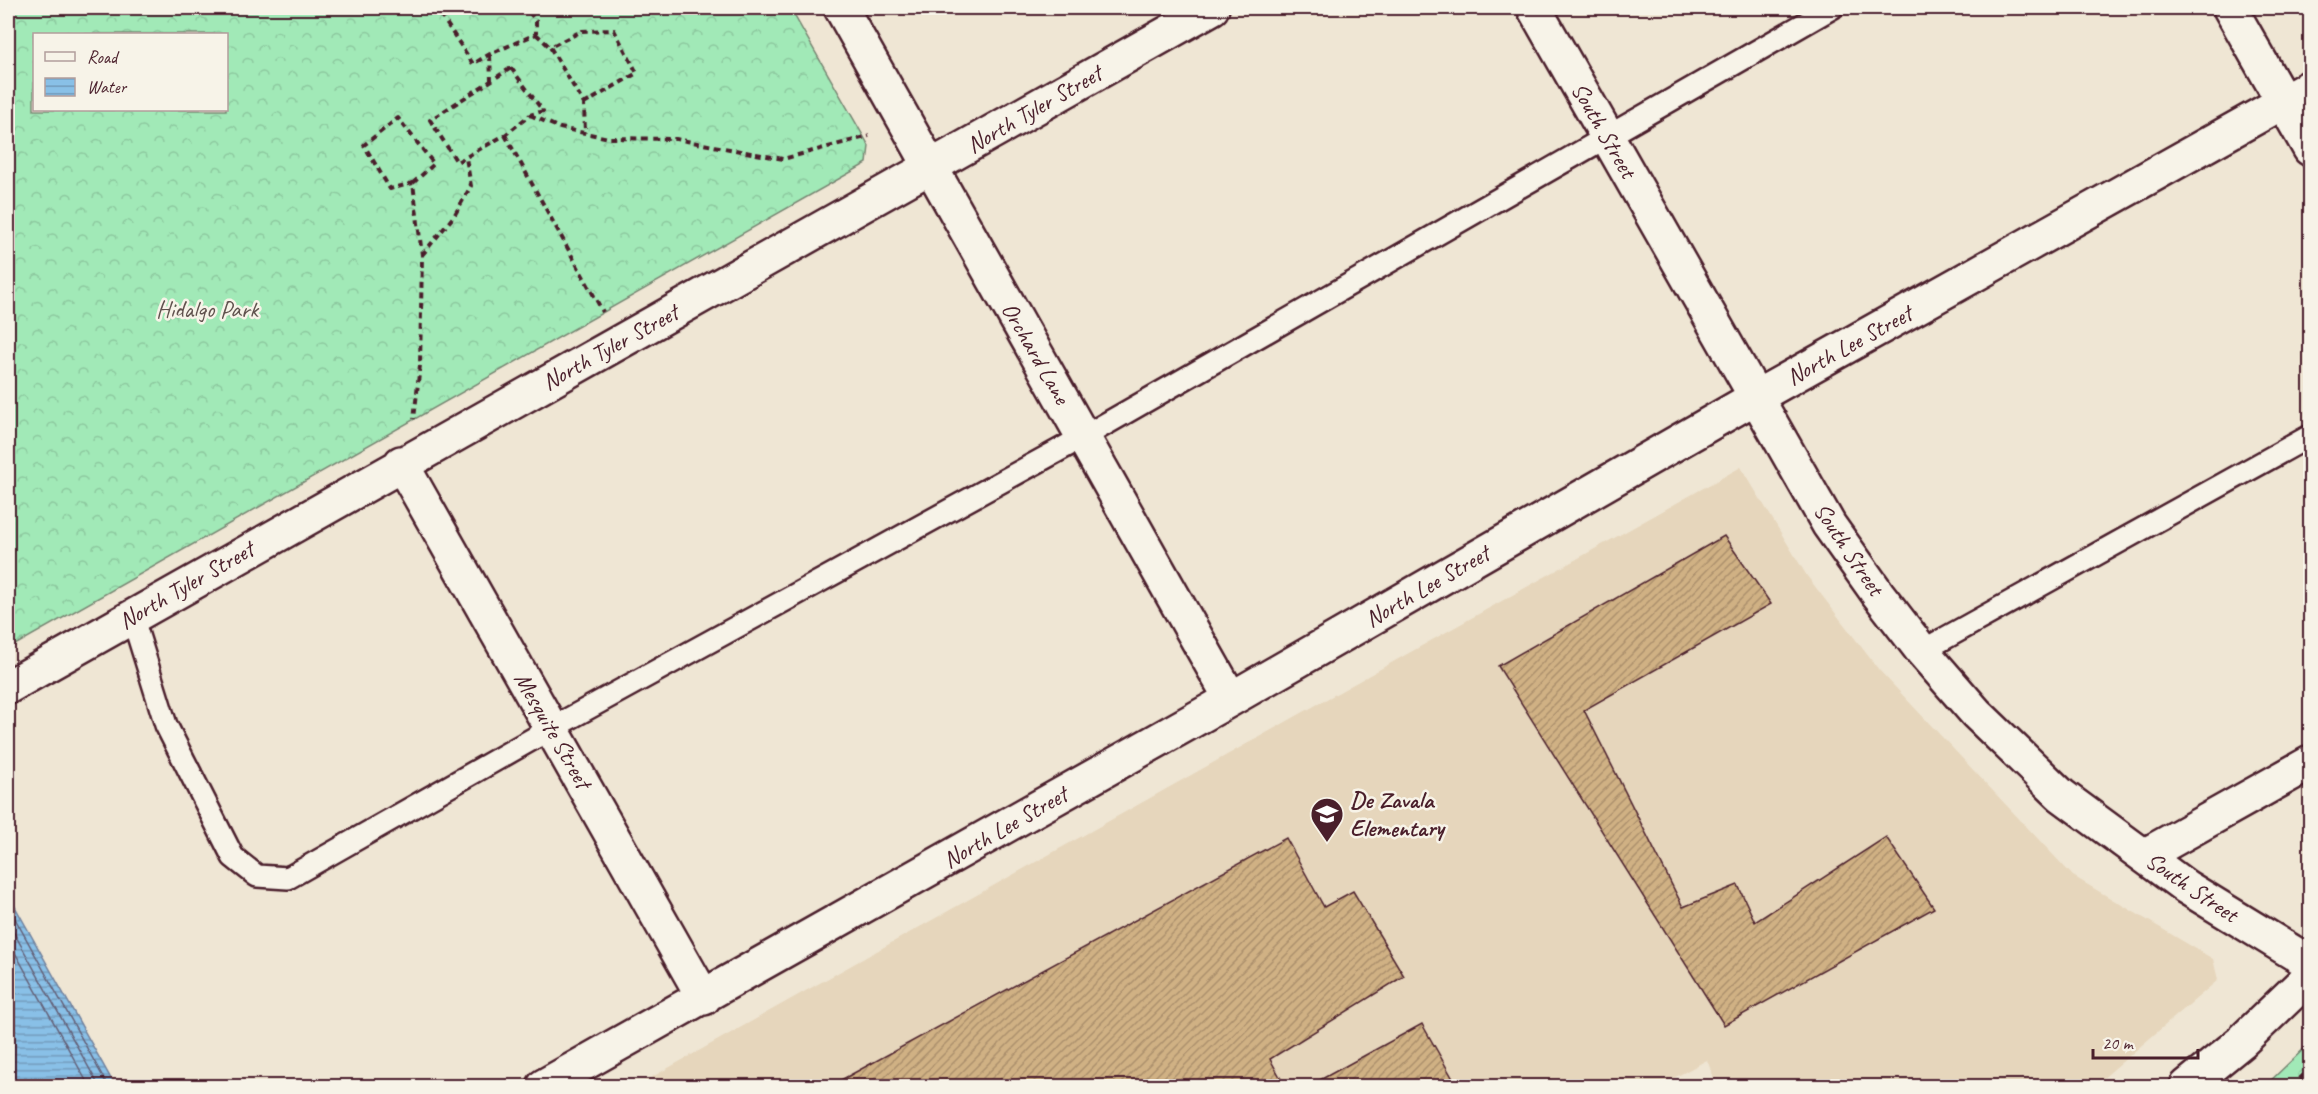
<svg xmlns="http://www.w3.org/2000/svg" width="2318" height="1094" viewBox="0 0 2318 1094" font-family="Caveat,sans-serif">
  <defs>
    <pattern id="forest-crowns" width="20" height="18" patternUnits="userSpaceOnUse" patternTransform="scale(1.5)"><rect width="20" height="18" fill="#a1e9b7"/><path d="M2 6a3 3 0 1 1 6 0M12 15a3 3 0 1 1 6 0" fill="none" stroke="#8cc79e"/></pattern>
    <pattern id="water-rules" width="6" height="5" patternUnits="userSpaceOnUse" patternTransform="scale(1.5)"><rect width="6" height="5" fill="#89c0e7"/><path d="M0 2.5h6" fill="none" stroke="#729bbb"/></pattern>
    <pattern id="building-hatch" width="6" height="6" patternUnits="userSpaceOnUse" patternTransform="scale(1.5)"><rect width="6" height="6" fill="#d0b184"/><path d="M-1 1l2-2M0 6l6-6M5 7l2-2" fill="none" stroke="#ab8f6c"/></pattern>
  </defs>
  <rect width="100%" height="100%" fill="#efe6d4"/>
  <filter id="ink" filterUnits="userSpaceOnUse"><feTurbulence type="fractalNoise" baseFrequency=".0167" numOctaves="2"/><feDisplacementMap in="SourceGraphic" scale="12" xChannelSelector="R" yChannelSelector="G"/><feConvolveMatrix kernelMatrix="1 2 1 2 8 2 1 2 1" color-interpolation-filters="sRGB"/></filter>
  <g filter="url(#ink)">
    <path fill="#e6d6bc" d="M 1741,467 L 1807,576 L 1879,670 L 2073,876 L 2213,959 L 2218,980 L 2094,1086 L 1717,1086 L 1707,1060 L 1659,1086 L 636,1086 Z"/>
    <path fill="url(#forest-crowns)" stroke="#768471" stroke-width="1.5" fill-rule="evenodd" d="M 8,8 L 790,8 L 869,146 L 867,163 L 8,649 ZM 34,34 L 226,34 L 226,110 L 34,110 Z
      M 2310,1043 L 2310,1086 L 2265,1086 Z"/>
    <path fill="url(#water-rules)" stroke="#70809c" stroke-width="1.5" d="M 8,894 L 115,1086 L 8,1086 Z"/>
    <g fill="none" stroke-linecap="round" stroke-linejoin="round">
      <path stroke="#635f76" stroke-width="1.5" d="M 8,906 L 108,1086
        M 8,922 L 99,1086
        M 8,940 L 89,1086"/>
    </g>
    <path fill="url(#building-hatch)" stroke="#4a1f2b" stroke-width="1.5" d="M 1724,536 L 1771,604 L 1584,710 L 1683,907 L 1738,885 L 1755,922 L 1886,837 L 1934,908 L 1724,1025 L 1498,666 Z
      M 1286,838 L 1324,907 L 1353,891 L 1404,976 L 1270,1059 L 1285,1086 L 830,1086 Z
      M 1422,1024 L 1457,1086 L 1309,1086 Z"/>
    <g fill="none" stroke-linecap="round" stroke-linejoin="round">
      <defs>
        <path id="service" d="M 132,616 L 166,725 L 233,857 L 257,876 L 288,878 L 552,728 L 1083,437 L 1832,8
          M 1922,651 L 2310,436"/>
        <path id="minor" d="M 841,8 L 1231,699
          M 1534,8 L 1829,525 L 1878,594 L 1922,651 L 1976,713 L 2061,795 L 2186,887 L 2310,963
          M 2230,8 L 2310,149
          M 401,463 L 704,998
          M 8,687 C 408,459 812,236 1212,8
          M 2144,856 L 2310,763
          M 544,1086 L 1231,699 L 1756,397 L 2310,87"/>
        <path id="secondary" d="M 2187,1086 L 2241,1042 L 2310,976"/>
      </defs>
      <use href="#service" stroke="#4a1f2b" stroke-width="26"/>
      <use href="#minor" stroke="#4a1f2b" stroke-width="38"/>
      <use href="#secondary" stroke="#4a1f2b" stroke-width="38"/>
      <path stroke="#4a1f2b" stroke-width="4" stroke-dasharray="6 4.5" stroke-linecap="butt" d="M 445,8 L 439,12 L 473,64 L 490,54 L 536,34 L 536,21 L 526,8
        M 536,34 L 550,47
        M 490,55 L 491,80
        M 511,68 L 543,111 L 530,115 L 505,135 L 457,162 L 430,120 Z
        M 584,104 L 637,73 L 614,30 L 582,31 L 550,47 L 584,104 L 585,133
        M 530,115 L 560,128 L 609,138 L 676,139 L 783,159 L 869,136
        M 505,135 L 603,312
        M 413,183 L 434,164 L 398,118 L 364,145 L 390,189 L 413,183 L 422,255 L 420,365 L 414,419
        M 422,255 L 454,216 L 471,186 L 466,158
        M 2292,1086 L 2310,1069"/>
      <use href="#service" stroke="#f7f3e8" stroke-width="21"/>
      <use href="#minor" stroke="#f7f3e8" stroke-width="33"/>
      <use href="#secondary" stroke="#f7f3e8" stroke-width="33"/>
    </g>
  </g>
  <defs>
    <symbol id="school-pin" viewBox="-11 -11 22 30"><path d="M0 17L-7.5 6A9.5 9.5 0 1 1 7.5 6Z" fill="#4a1f2b" stroke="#f7f3e8"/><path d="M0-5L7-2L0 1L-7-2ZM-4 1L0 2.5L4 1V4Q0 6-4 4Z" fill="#fff"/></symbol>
  </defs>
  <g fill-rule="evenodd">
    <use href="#school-pin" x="1308" y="795" width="38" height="52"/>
  </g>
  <g text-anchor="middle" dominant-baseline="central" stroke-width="5" stroke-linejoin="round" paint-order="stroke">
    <g font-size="24" fill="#4a1f2b" stroke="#f7f3e8">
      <text transform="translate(1034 109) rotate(-30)">North Tyler Street</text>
      <text transform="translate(1604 130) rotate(60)">South Street</text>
      <text transform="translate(1849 345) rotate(-29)">North Lee Street</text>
      <text transform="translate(610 347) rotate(-29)">North Tyler Street</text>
      <text transform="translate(1036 353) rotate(60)">Orchard Lane</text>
      <text transform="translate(1849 549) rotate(56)">South Street</text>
      <text transform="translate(186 585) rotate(-30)">North Tyler Street</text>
      <text transform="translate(1427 586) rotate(-30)">North Lee Street</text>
      <text transform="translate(553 730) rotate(60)">Mesquite Street</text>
      <text transform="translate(1005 827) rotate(-30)">North Lee Street</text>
      <text transform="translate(2192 887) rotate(34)">South Street</text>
    </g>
    <g font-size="24" fill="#60524e" stroke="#f7f3e8">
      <text x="207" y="309">Hidalgo Park</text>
    </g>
    <g font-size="24" font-weight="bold" fill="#4a1f2b" stroke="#f7f3e8" text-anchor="start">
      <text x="1350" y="800">De Zavala<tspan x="1350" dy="28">Elementary</tspan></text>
    </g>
  </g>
  <rect width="2318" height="1094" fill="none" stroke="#f7f3e8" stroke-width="30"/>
  <rect x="15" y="15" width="2288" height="1064" fill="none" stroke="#4a1f2b" stroke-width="2" filter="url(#ink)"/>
  <rect x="33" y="33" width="195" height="78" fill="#f7f3e8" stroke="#b29e9c" stroke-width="1.5"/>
  <rect x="45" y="52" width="30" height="9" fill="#f7f3e8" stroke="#b29e9c" stroke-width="1.5"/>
  <text x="87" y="63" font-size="18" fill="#4a1f2b">Road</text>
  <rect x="45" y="78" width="30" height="18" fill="url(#water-rules)" stroke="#b29e9c" stroke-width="1.5"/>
  <text x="87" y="93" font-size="18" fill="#4a1f2b">Water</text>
  <path d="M2093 1049v9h105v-9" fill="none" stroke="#4a1f2b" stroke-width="3"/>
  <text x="2102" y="1049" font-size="18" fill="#4a1f2b" stroke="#f7f3e8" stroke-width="4.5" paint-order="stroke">20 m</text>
</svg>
